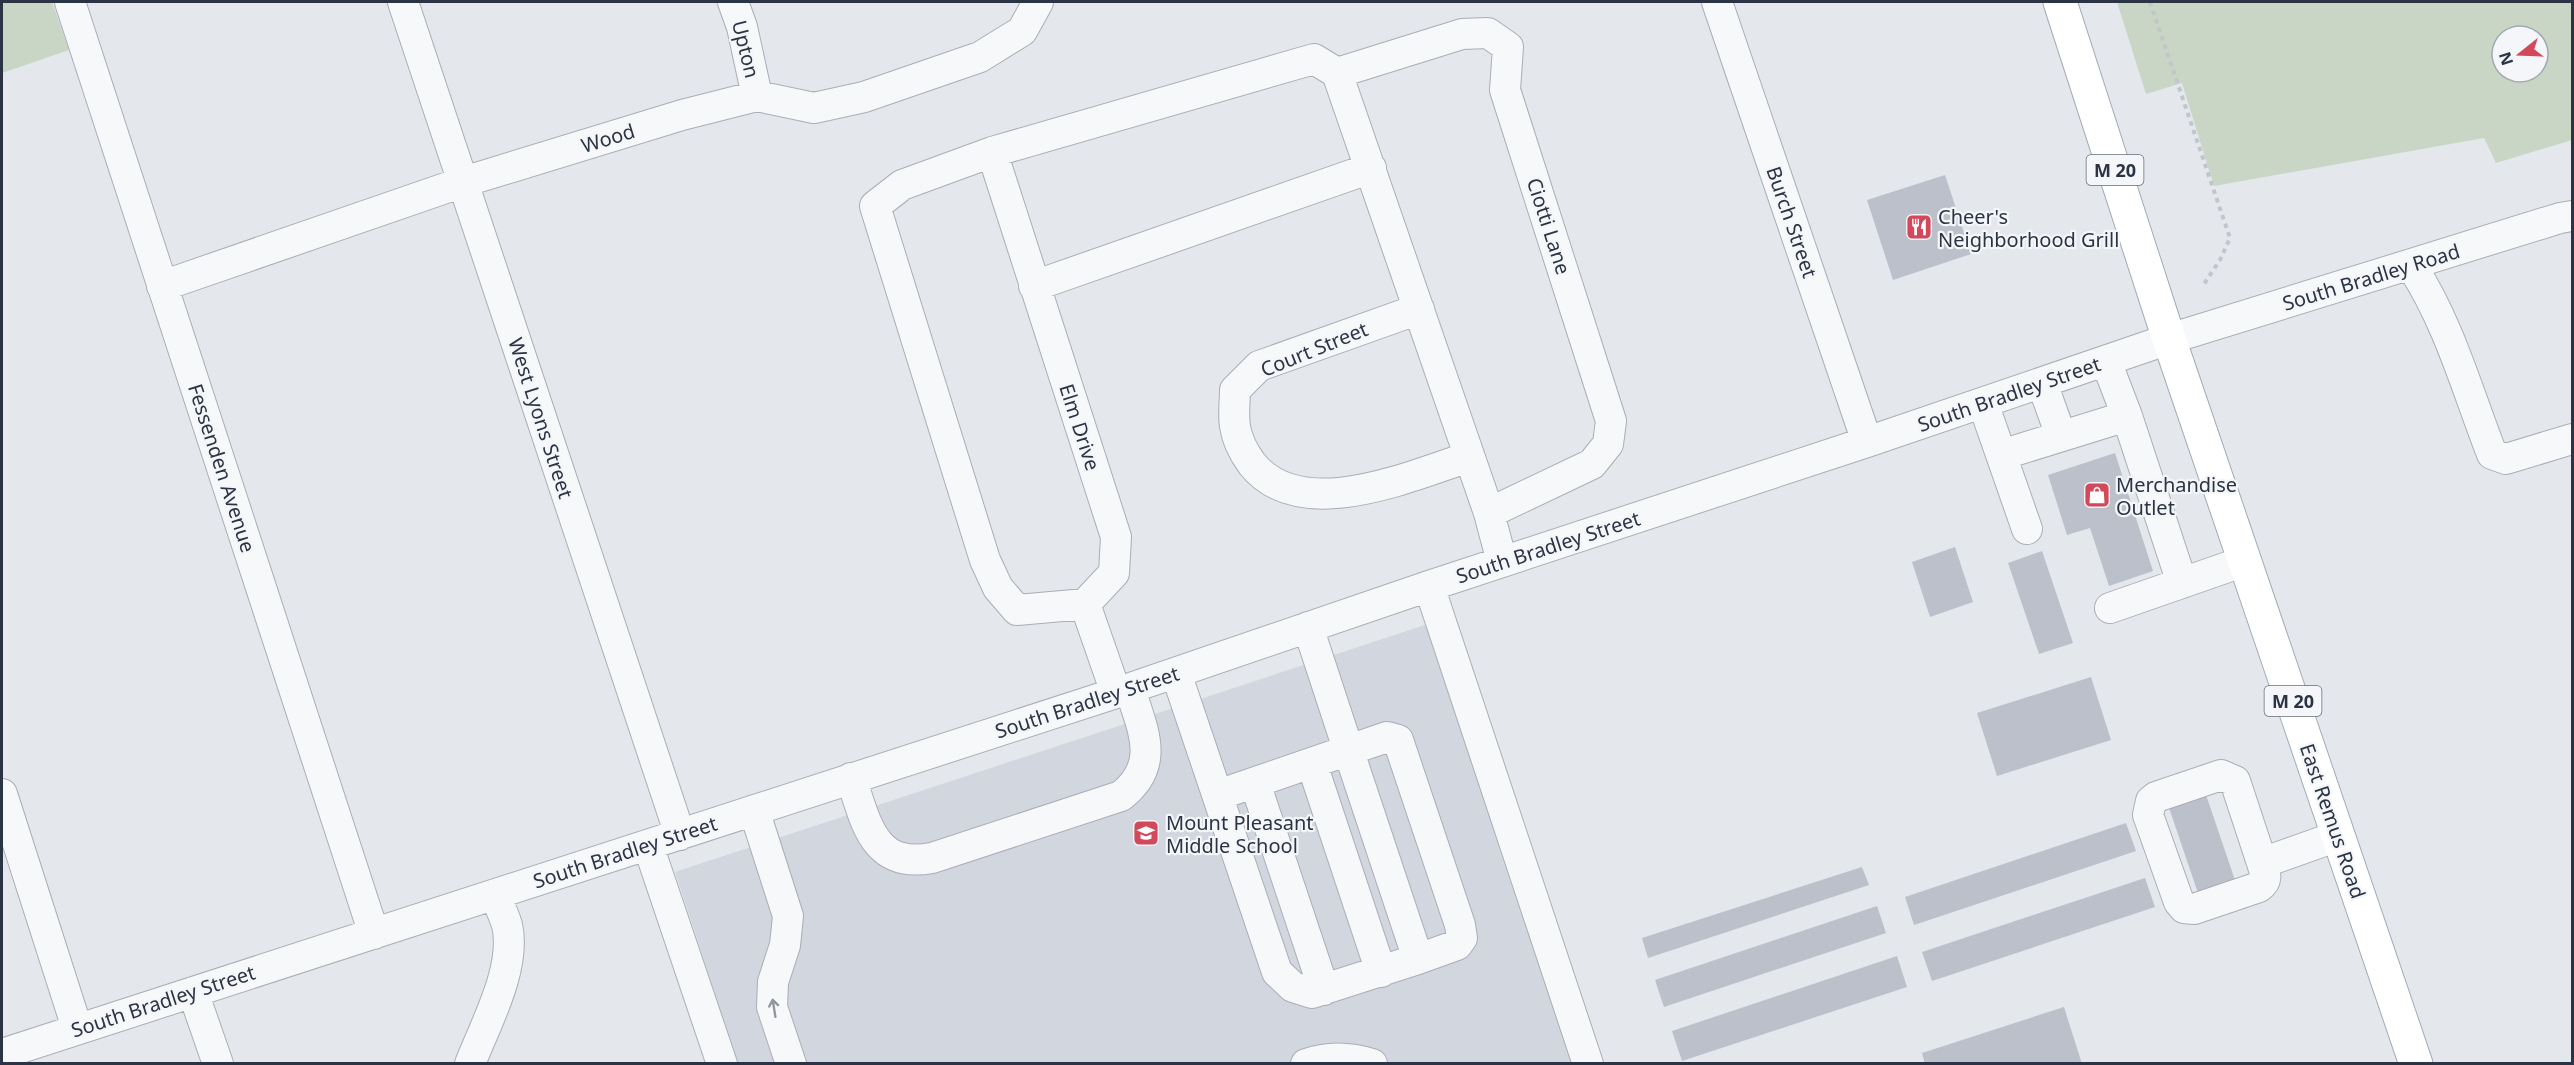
<svg xmlns="http://www.w3.org/2000/svg" width="2574" height="1065" viewBox="0 0 2574 1065" font-family="'Noto Sans',sans-serif">
  <rect width="100%" height="100%" fill="#e4e7ec"/>
  <path fill="#d2d6de" d="M 1428,624 L 1575,1063 L 738,1063 L 675,872 Z"/>
  <path fill="#c9d6c5" fill-rule="evenodd" d="M 2,2 L 52,2 L 69,50 L 2,73 Z
    M 2117,2 L 2572,2 L 2572,140 L 2496,163 L 2484,138 L 2214,186 L 2182,83 L 2146,94 ZM 2502,36 L 2538,36 L 2538,72 L 2502,72 Z"/>
  <path fill="#bbc0ca" d="M 1945,175 L 1971,254 L 1893,280 L 1867,200 Z
    M 2115,453 L 2153,571 L 2109,586 L 2090,528 L 2067,535 L 2048,475 Z
    M 1955,547 L 1973,602 L 1930,617 L 1912,562 Z
    M 2042,551 L 2073,643 L 2039,654 L 2008,563 Z
    M 2091,677 L 2111,740 L 1997,776 L 1977,713 Z
    M 2204,789 L 2236,883 L 2199,896 L 2167,802 Z
    M 2126,823 L 2136,851 L 1914,925 L 1905,897 Z
    M 1862,867 L 1869,885 L 1648,958 L 1642,938 Z
    M 2145,878 L 2155,907 L 1932,981 L 1922,952 Z
    M 1877,906 L 1886,933 L 1664,1007 L 1655,980 Z
    M 1897,956 L 1907,987 L 1682,1061 L 1672,1031 Z
    M 2064,1007 L 2082,1064 L 1925,1064 L 1922,1053 Z"/>
  <g fill="none" stroke-linecap="round" stroke-linejoin="round">
    <defs>
      <path id="minor" d="M 70,2 L 374,934
        M 403,2 L 680,835
        M 733,2 L 742,27 L 757,96
        M 1717,2 L 1867,442
        M 1337,73 L 1462,34 L 1488,33 L 1508,47 L 1505,90 L 1611,421 L 1608,444 L 1592,464 L 1489,513
        M 992,152 L 1116,537 L 1114,573 L 1085,604 L 1116,693
        M 2411,265 C 2449,323 2467,390 2492,454 L 2506,459 L 2572,439
        M 162,286 L 463,182 L 682,115 L 757,96 L 814,108 L 864,97 L 980,57 L 1022,31 L 1038,2
        M 1034,286 L 1371,168
        M 1419,309 L 1259,366 L 1235,390 C 1235,401 1233,415 1235,426 C 1237,441 1244,453 1252,464 C 1301,525 1410,476 1469,457
        M 2106,361 L 2127,416
        M 2042,383 L 2061,436
        M 1983,403 L 2027,529
        M 2001,455 L 2127,416 L 2182,583
        M 1429,586 L 1588,1064
        M 1085,604 L 1017,610 L 998,588 L 985,560 L 875,206 L 902,185 L 992,152 L 1314,59 L 1337,73 L 1489,513 L 1502,562
        M 2110,608 L 2245,561
        M 1176,673 L 1277,972 L 1293,987 L 1312,993 L 1418,959
        M 1312,764 L 1381,972
        M 851,778 C 866,822 873,869 932,858 L 1121,796 C 1162,764 1142,729 1130,689
        M 1255,783 L 1324,990
        M 2,794 L 77,1028
        M 1218,795 L 1387,737 L 1398,740 L 1460,925 L 1462,938 L 1457,945 L 1418,959 C 1381,848 1344,738 1308,627
        M 754,810 L 788,916 L 785,945 L 773,982 L 772,1007 L 791,1064
        M 648,845 L 722,1064
        M 2262,863 L 2235,781 L 2221,775 L 2156,797 L 2151,801 L 2148,815 L 2179,902 L 2184,908 L 2194,909 L 2259,887 C 2269,880 2265,873 2262,863 L 2338,836
        M 193,992 L 218,1064
        M 2,1054 L 1116,693 L 1429,586 L 1867,442 L 2169,339 L 2560,218 L 2572,216
        M 470,1064 C 485,1025 517,968 507,925 C 504,915 499,905 495,895
        M 1306,1064 C 1328,1056 1350,1057 1372,1064"/>
      <path id="major" d="M 2060,2 L 2169,339 L 2416,1064"/>
    </defs>
    <use href="#minor" stroke="#a9aeb7" stroke-width="32"/>
    <use href="#major" stroke="#a3abb8" stroke-width="35"/>
    <path stroke="#c2c5cb" stroke-width="4" stroke-dasharray="4.5 4.5" stroke-linecap="butt" d="M 2150,2 L 2230,238 L 2220,260 L 2204,284"/>
    <use href="#minor" stroke="#f7f8fa" stroke-width="30"/>
    <use href="#major" stroke="#fff" stroke-width="33"/>
  </g>
  <defs><path id="oneway-shaft" d="M-6 0H5M1.5-3L5.5 0L1.5 3" fill="none" stroke-width="1.6" stroke-linecap="round" stroke-linejoin="round" transform="scale(1.5)"/></defs>
  <use stroke="#9196a0" href="#oneway-shaft" transform="translate(774 1008) rotate(-99)"/>
  <defs>
    <symbol id="restaurant-square" viewBox="-11 -11 22 22"><rect x="-9" y="-9" width="18" height="18" rx="4" fill="#d1495b" stroke="#f4f6f9"/><path d="M-5-6h1v4h1v-4h1v4h1v-4h1v5L-1.5 .5V6h-2V.5L-5-1ZM5-6V6H3V1.5H1.5Q1.5-4 5-6Z" fill="#fff"/></symbol>
    <symbol id="shop-square" viewBox="-11 -11 22 22"><rect x="-9" y="-9" width="18" height="18" rx="4" fill="#d1495b" stroke="#f4f6f9"/><path d="M-5-2.5h2.3a2.7 3.5 0 0 1 5.4 0H5L5.5 6h-11ZM-1.5-2.5h3a1.5 2.3 0 0 0-3 0Z" fill="#fff"/></symbol>
    <symbol id="school-square" viewBox="-11 -11 22 22"><rect x="-9" y="-9" width="18" height="18" rx="4" fill="#d1495b" stroke="#f4f6f9"/><path d="M0-5L7-2L0 1L-7-2ZM-4 1L0 2.5L4 1V4Q0 6-4 4Z" fill="#fff"/></symbol>
  </defs>
  <g fill-rule="evenodd">
    <use href="#restaurant-square" x="1904" y="212" width="30" height="30"/>
    <use href="#shop-square" x="2082" y="480" width="30" height="30"/>
    <use href="#school-square" x="1131" y="818" width="30" height="30"/>
  </g>
  <g text-anchor="middle" dominant-baseline="central" stroke-width="4.5" stroke-linejoin="round" paint-order="stroke">
    <g fill="#f4f6f9" stroke="#676e7b" stroke-width="1.5">
      <rect x="2086.5" y="155" width="57" height="30" rx="4.5"/>
      <rect x="2264.5" y="686" width="57" height="30" rx="4.5"/>
    </g>
    <g font-size="18" font-weight="bold" fill="#2b3445">
      <text x="2115" y="170">M 20</text>
      <text x="2293" y="701">M 20</text>
    </g>
    <g font-size="20" fill="#2b3445" stroke="#f4f6f9">
      <text transform="translate(746 49) rotate(76)">Upton</text>
      <text transform="translate(608 138) rotate(-17)">Wood</text>
      <text transform="translate(1792 222) rotate(71)">Burch Street</text>
      <text transform="translate(1549 226) rotate(72)">Ciotti Lane</text>
      <text transform="translate(2371 277) rotate(-17)">South Bradley Road</text>
      <text transform="translate(1314 349) rotate(-22)">Court Street</text>
      <text transform="translate(2009 394) rotate(-19)">South Bradley Street</text>
      <text transform="translate(541 418) rotate(72)">West Lyons Street</text>
      <text transform="translate(1080 427) rotate(72)">Elm Drive</text>
      <text transform="translate(222 468) rotate(72)">Fessenden Avenue</text>
      <text transform="translate(1548 547) rotate(-18)">South Bradley Street</text>
      <text transform="translate(1087 702) rotate(-18)">South Bradley Street</text>
      <text transform="translate(2333 821) rotate(71)">East Remus Road</text>
      <text transform="translate(625 852) rotate(-18)">South Bradley Street</text>
      <text transform="translate(163 1001) rotate(-18)">South Bradley Street</text>
    </g>
    <g font-size="20" fill="#2b3445" stroke="#f4f6f9" text-anchor="start">
      <text x="1938" y="216">Cheer's<tspan x="1938" dy="23">Neighborhood Grill</tspan></text>
      <text x="2116" y="484">Merchandise<tspan x="2116" dy="23">Outlet</tspan></text>
      <text x="1166" y="822">Mount Pleasant<tspan x="1166" dy="23">Middle School</tspan></text>
    </g>
  </g>
  <rect width="2574" height="1065" fill="none" stroke="#2b3445" stroke-width="6"/>
  <g transform="translate(2520 54) rotate(252)"><circle r="28" fill="#f4f6f9" stroke="#a4a8b1" stroke-width="1.5"/>
  <path d="M0-4.5L10 22L0 15L-10 22Z" fill="#d1495b"/>
  <text y="-9" font-size="16" font-weight="bold" text-anchor="middle" fill="#2b3445">N</text>
  </g>
</svg>
